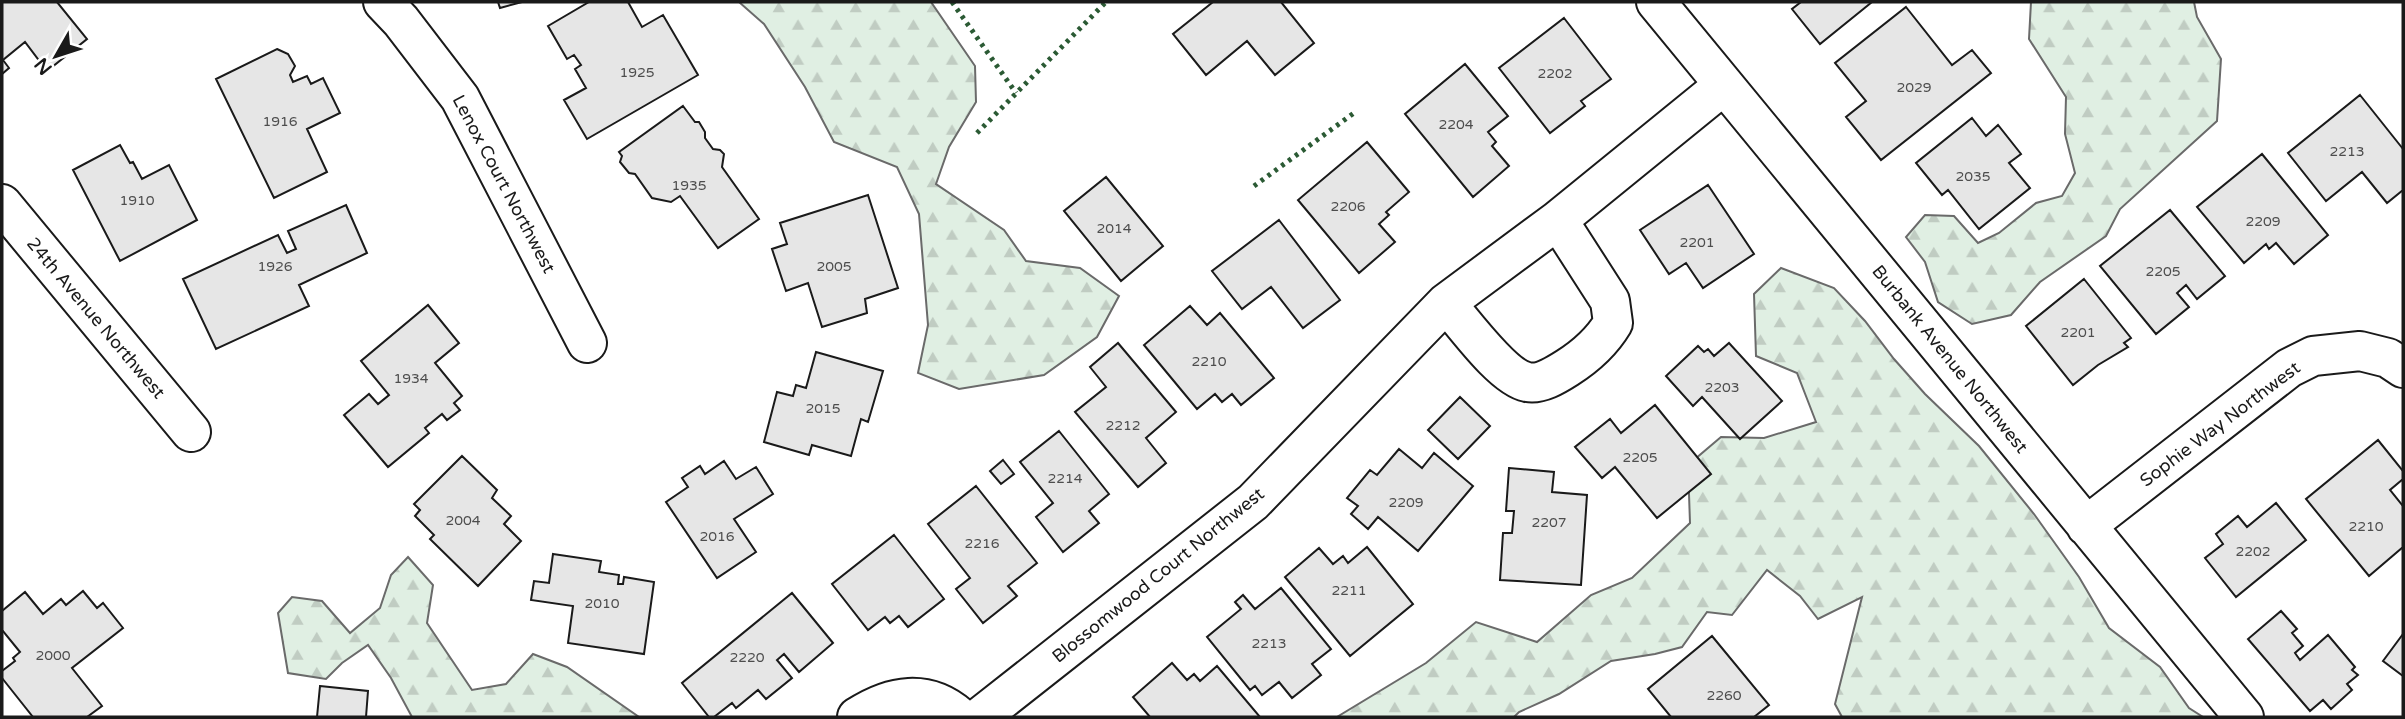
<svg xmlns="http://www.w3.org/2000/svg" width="2405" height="719" viewBox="0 0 2405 719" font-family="'Varela Round',sans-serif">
  <defs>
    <pattern id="forest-firs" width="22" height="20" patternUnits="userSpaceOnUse" patternTransform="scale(1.75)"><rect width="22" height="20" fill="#e0efe3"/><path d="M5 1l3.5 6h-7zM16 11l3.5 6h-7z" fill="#c0ccc2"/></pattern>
  </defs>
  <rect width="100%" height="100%" fill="#fff"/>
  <path fill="url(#forest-firs)" stroke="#6a6a6a" stroke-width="2" d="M 739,2 L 931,2 L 975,66 L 976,102 L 949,147 L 936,184 L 1004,230 L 1026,261 L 1080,268 L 1119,296 L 1097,337 L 1044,375 L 959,389 L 918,373 L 928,325 L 919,214 L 897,167 L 834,142 L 805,87 L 764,24 Z
    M 2031,2 L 2194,2 L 2197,17 L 2221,59 L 2217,121 L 2120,209 L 2106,236 L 2040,282 L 2011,315 L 1972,324 L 1938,302 L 1925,262 L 1906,237 L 1925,215 L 1954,216 L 1978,243 L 1999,233 L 2036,203 L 2062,196 L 2075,173 L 2065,134 L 2066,97 L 2029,39 Z
    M 1781,268 L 1834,288 L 1865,321 L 1894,359 L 1925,394 L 1979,446 L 2034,514 L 2079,577 L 2109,628 L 2160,667 L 2189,708 L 2203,717 L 1842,717 L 1835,704 L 1862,597 L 1818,619 L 1800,596 L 1767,570 L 1732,615 L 1707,612 L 1682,647 L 1655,654 L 1611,661 L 1559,694 L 1519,712 L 1514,717 L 1337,717 L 1426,663 L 1476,622 L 1537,642 L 1591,595 L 1632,578 L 1690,523 L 1688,465 L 1721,437 L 1764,438 L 1816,422 L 1797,373 L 1756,356 L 1754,294 Z
    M 408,557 L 433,585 L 427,623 L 472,690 L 506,684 L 533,654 L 567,667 L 639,717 L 412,717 L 391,678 L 368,645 L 342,663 L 326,679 L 288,673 L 278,613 L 292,597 L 322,601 L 350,633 L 380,608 L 391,575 Z"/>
  <path fill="#e6e6e6" stroke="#1a1a1a" stroke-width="2" d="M 2,2 L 57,2 L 87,39 L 47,71 L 25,42 L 3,60 L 9,68 L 2,74 Z
    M 498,2 L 522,2 L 500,8 Z
    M 589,2 L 628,2 L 642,27 L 663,15 L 698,75 L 587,139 L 564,100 L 586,88 L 575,69 L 581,65 L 574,55 L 567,59 L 548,26 Z
    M 1213,2 L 1281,2 L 1314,43 L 1275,75 L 1247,41 L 1206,75 L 1173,34 Z
    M 1801,2 L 1872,2 L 1820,44 L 1792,9 Z
    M 1906,7 L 1952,65 L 1972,50 L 1991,73 L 1881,160 L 1846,117 L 1866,101 L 1835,63 Z
    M 1564,18 L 1611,79 L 1581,101 L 1585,106 L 1550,133 L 1499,68 Z
    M 277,49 L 288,54 L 295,66 L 290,75 L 293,82 L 307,76 L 311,84 L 323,78 L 340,113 L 307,129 L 327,172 L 274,198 L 216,79 Z
    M 1465,64 L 1508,116 L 1488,132 L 1496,142 L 1492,146 L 1509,166 L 1473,197 L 1405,114 Z
    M 2360,95 L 2403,149 L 2403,190 L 2387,203 L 2362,172 L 2326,201 L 2288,153 Z
    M 683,106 L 695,122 L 699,122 L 705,132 L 705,138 L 713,149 L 720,150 L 724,154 L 722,167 L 759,219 L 718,248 L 680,196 L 671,202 L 652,198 L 635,174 L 629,173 L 620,162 L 622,156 L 619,152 Z
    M 1972,118 L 1986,136 L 1998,125 L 2021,154 L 2009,163 L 2030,188 L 1979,229 L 1948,190 L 1942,195 L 1916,163 Z
    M 1367,142 L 1409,192 L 1386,212 L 1389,215 L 1379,224 L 1395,242 L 1359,273 L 1298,200 Z
    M 120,145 L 130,163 L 133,162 L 142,179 L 169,165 L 197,220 L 120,261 L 73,170 Z
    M 2262,154 L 2328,235 L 2294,264 L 2276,243 L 2269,249 L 2266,244 L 2244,263 L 2197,207 Z
    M 1106,177 L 1163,246 L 1121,281 L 1064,211 Z
    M 1708,185 L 1754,254 L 1703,288 L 1686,263 L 1669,274 L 1640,230 Z
    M 868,195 L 898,288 L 865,299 L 867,313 L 822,327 L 808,283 L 786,291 L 772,249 L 787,244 L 780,223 Z
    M 346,205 L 367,253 L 299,285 L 309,306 L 216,349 L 183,279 L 278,235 L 287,253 L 296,249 L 288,231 Z
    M 2170,210 L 2225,276 L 2197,299 L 2186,285 L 2177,293 L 2189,307 L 2156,334 L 2100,266 Z
    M 1279,220 L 1340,300 L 1303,328 L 1271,287 L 1242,309 L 1212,271 Z
    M 2084,279 L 2131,338 L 2124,343 L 2128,347 L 2098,365 L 2073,385 L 2026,326 Z
    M 428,305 L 459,343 L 435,363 L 462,396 L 454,403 L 460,410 L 447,420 L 442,414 L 425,428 L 429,433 L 388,467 L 344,415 L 369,394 L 378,404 L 389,395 L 361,361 Z
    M 1190,306 L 1207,325 L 1220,313 L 1274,378 L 1241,405 L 1232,394 L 1222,402 L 1215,394 L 1197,409 L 1144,345 Z
    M 1118,343 L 1176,412 L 1146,438 L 1166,463 L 1138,487 L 1075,412 L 1106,387 L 1090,367 Z
    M 1729,343 L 1782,401 L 1740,439 L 1702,397 L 1693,406 L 1666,376 L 1698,346 L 1704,352 L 1708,349 L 1714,356 Z
    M 816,352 L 883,371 L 868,422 L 861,419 L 851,456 L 812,445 L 809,455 L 764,442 L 777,392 L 793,396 L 796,385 L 806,388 Z
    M 1460,397 L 1490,426 L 1458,459 L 1428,430 Z
    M 1655,405 L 1711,474 L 1657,518 L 1615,467 L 1602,478 L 1575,447 L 1610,419 L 1621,433 Z
    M 1059,431 L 1109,494 L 1089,511 L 1099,523 L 1063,552 L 1036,517 L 1053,503 L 1020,462 Z
    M 2378,440 L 2403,471 L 2403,479 L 2390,490 L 2403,506 L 2403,547 L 2369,576 L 2306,499 Z
    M 1399,449 L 1422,468 L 1434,453 L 1473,486 L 1418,551 L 1378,517 L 1368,529 L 1351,514 L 1358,506 L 1347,498 L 1370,470 L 1377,475 Z
    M 462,456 L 497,490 L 492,498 L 511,516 L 504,524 L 521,541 L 478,586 L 430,539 L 434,535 L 415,516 L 420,510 L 414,504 Z
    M 1003,460 L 1014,474 L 1001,484 L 990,471 Z
    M 724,461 L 736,479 L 756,467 L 773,494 L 734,519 L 756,552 L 717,578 L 666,502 L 688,487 L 682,478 L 700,466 L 705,474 Z
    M 1509,468 L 1554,472 L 1552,492 L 1587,495 L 1581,585 L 1500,580 L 1503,533 L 1512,533 L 1514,511 L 1506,511 Z
    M 976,486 L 1037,563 L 1008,586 L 1017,596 L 983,623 L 956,589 L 970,578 L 928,524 Z
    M 2276,503 L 2306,540 L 2236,597 L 2205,558 L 2223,544 L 2216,534 L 2238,516 L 2247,527 Z
    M 894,535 L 944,599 L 908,627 L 899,616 L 890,623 L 885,617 L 868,630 L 832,584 Z
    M 1367,547 L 1413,604 L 1350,656 L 1285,577 L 1319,548 L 1333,564 L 1343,556 L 1348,563 Z
    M 553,554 L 601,561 L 599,572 L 619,575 L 618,584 L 623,584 L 624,577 L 654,582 L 644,654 L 568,643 L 573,606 L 531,600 L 534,581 L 549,583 Z
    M 1281,588 L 1331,649 L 1312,664 L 1321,675 L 1292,698 L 1279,682 L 1262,695 L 1255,686 L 1250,690 L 1207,637 L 1241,609 L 1235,602 L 1243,595 L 1255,609 Z
    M 83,591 L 97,608 L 103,603 L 123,628 L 72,668 L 102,706 L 87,717 L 33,717 L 2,678 L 2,671 L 15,661 L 13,658 L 20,652 L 2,630 L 2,611 L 25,592 L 43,614 L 61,599 L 66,605 Z
    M 792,593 L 833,643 L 799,672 L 784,654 L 777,660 L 792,678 L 766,699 L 758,690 L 736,708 L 732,703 L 714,717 L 709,717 L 682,683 Z
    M 2281,611 L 2297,629 L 2292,633 L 2303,646 L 2295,653 L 2300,660 L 2328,635 L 2355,667 L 2352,670 L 2358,675 L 2347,684 L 2352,690 L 2331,709 L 2323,700 L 2310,711 L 2248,639 Z
    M 2403,634 L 2403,676 L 2383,661 Z
    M 1712,636 L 1769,705 L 1754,717 L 1671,717 L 1648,689 Z
    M 1172,663 L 1187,680 L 1194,674 L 1200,681 L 1217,666 L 1260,717 L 1150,717 L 1133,697 Z
    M 320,686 L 368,691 L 366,717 L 317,717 Z"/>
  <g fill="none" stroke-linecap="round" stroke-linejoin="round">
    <defs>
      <path id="minor" d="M 383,2 L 401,21 L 460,98 L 587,343
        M 1656,2 L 2244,717
        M 2,204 L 191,432
        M 1446,303 C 1464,323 1502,377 1527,382 C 1540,385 1556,375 1567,368 C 1586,356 1601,343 1613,323 L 1610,301 L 1558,220
        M 2086,526 L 2289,368 L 2313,356 L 2360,351 L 2388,358 L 2403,368
        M 857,717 C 891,695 927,688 960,717
        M 980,717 L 1253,502 L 1446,303 L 1558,220 L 1724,85"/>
    </defs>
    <use href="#minor" stroke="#1a1a1a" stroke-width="42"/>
    <use href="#minor" stroke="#fff" stroke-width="38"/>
    <path stroke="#2b5a34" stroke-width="5" stroke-dasharray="3.5 5" stroke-linecap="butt" d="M 952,2 L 1016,93
      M 977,133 L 1106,2
      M 1254,186 L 1354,113"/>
  </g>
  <g text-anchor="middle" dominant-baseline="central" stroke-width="5" stroke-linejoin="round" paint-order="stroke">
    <g font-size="14" fill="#4d4d4d">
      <text x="637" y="72">1925</text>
      <text x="1555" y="73">2202</text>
      <text x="1914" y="87">2029</text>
      <text x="280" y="121">1916</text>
      <text x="1456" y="124">2204</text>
      <text x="2347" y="151">2213</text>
      <text x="1973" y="176">2035</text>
      <text x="689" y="185">1935</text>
      <text x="137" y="200">1910</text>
      <text x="1348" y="206">2206</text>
      <text x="2263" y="221">2209</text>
      <text x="1114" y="228">2014</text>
      <text x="1697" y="242">2201</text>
      <text x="275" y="266">1926</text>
      <text x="834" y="266">2005</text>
      <text x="2163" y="271">2205</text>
      <text x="2078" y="332">2201</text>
      <text x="1209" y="361">2210</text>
      <text x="411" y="378">1934</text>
      <text x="1722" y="387">2203</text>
      <text x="823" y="408">2015</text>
      <text x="1123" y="425">2212</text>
      <text x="1640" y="457">2205</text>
      <text x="1065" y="478">2214</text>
      <text x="1406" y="502">2209</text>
      <text x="463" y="520">2004</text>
      <text x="1549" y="522">2207</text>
      <text x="2366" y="526">2210</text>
      <text x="717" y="536">2016</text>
      <text x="982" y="543">2216</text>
      <text x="2253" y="551">2202</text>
      <text x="1349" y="590">2211</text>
      <text x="602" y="603">2010</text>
      <text x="1269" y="643">2213</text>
      <text x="53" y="655">2000</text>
      <text x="747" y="657">2220</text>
      <text x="1724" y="695">2260</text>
    </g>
    <g font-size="18" fill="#1a1a1a" stroke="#fff">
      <text transform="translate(504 184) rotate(62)">Lenox Court Northwest</text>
      <text transform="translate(96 318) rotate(50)">24th Avenue Northwest</text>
      <text transform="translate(1950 359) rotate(51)">Burbank Avenue Northwest</text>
      <text transform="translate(2220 424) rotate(-37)">Sophie Way Northwest</text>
      <text transform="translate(1158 575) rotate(-39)">Blossomwood Court Northwest</text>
    </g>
  </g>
  <rect width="2405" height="719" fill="none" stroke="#1a1a1a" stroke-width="7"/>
  <g transform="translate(56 56) rotate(231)" stroke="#ffffff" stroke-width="5" paint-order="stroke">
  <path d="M0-5L12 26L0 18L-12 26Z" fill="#1a1a1a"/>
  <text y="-10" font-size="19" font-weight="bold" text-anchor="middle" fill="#1a1a1a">N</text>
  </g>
</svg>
